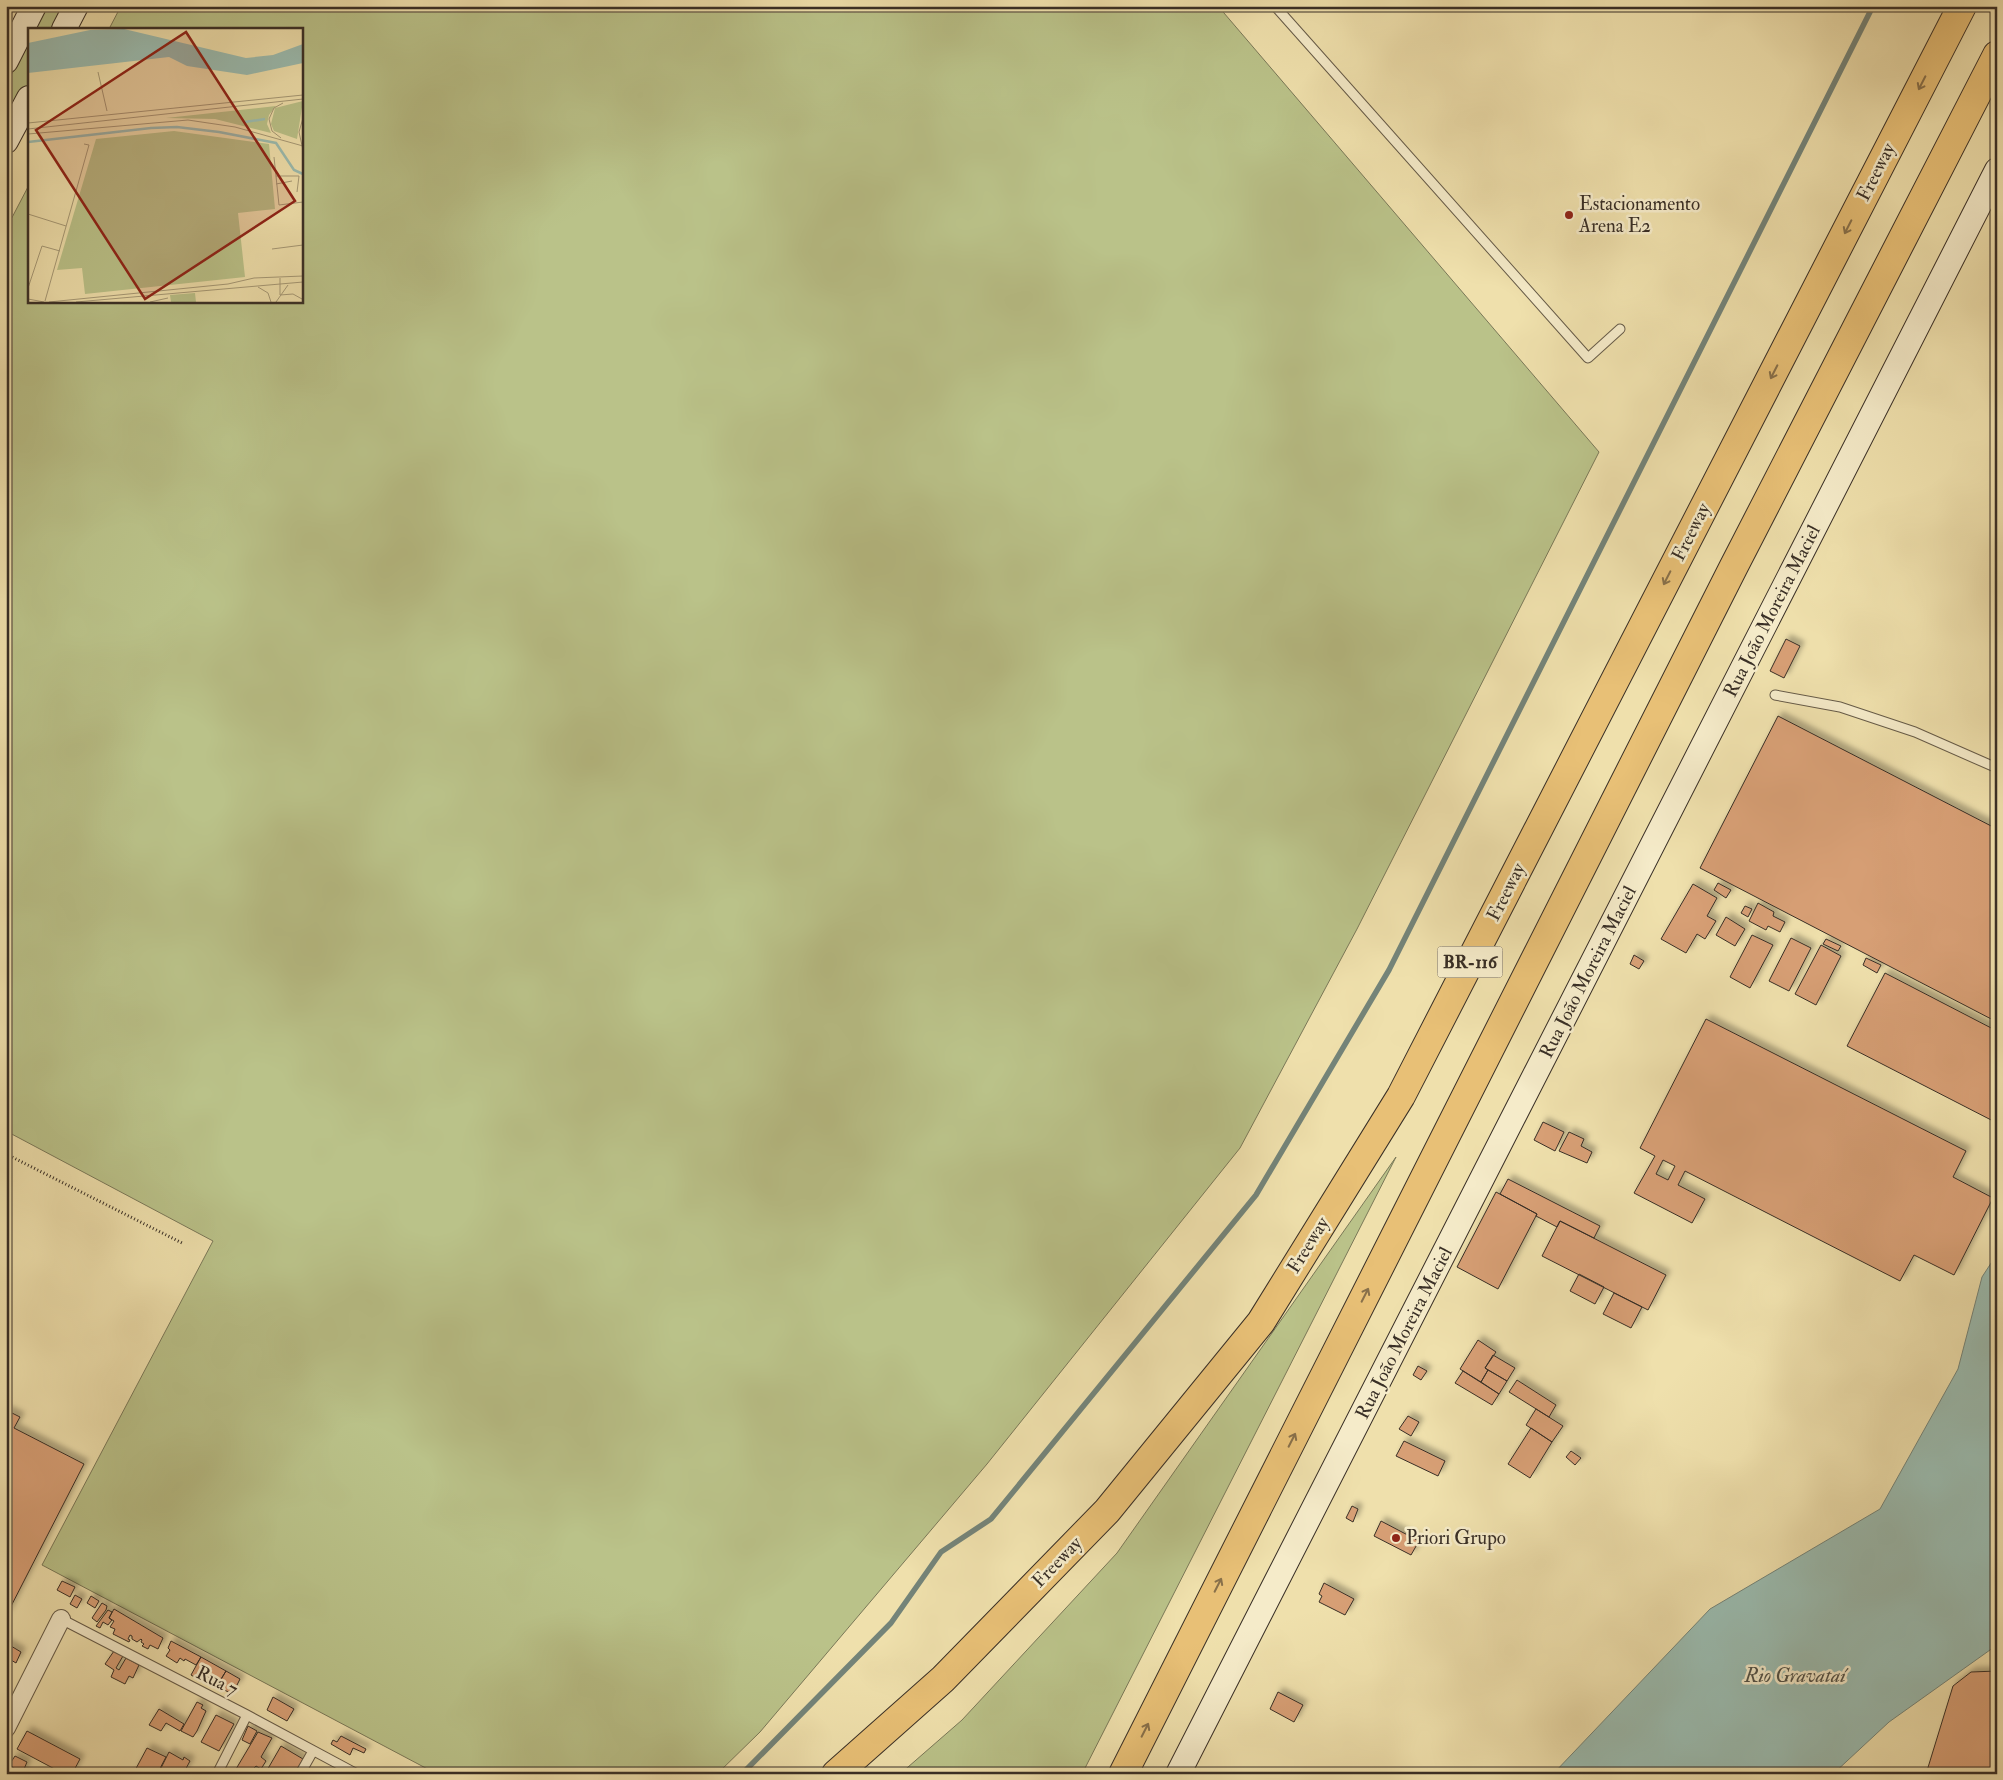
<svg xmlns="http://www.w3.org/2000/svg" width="2003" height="1780" viewBox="0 0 2003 1780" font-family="'IM FELL Double Pica',serif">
  <defs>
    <filter id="shadow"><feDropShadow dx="4.5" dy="-4.5" stdDeviation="2.5" flood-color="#0004"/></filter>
  </defs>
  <rect width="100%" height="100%" fill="#efe0ac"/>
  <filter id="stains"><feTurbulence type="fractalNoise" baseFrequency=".004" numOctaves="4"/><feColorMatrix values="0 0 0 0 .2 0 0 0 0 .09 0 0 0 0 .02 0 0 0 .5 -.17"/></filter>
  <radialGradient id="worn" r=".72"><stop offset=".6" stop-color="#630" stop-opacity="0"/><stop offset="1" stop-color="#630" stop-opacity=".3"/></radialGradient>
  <path fill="#bac289" stroke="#7a7858" d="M 47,6 L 69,6 L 57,29 L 35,29 Z
    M 121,6 L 1218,6 L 1599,452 L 1357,929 L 1240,1148 L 987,1464 L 760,1732 L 717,1774 L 437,1774 L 42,1565 L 213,1241 L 6,1131 L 6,229 L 29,185 L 29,301 L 301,301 L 301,29 L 109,29 Z
    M 29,41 L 29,84 L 6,128 L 6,85 Z
    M 1396,1157 L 1082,1774 L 900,1774 L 962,1720 L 1117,1553 Z"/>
  <path fill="#9bbcb0" stroke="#748479" d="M 1997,1254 L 1997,1645 L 1889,1722 L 1833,1774 L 1553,1774 L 1710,1609 L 1880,1509 L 1958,1369 L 1982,1277 Z"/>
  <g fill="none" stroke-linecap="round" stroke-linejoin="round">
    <path stroke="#748479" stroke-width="5.5" d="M 742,1774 L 891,1623 L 941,1552 L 991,1519 L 1256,1195 L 1389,970 L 1873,6"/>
  </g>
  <path fill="#d79f75" stroke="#392f26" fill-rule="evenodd" filter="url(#shadow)" d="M 1786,639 L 1800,646 L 1784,678 L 1770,671 Z
    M 1778,716 L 1997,829 L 1997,1022 L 1700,868 Z
    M 1718,883 L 1731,890 L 1726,898 L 1714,890 Z
    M 1693,884 L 1717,898 L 1707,916 L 1716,921 L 1705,939 L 1697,934 L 1686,953 L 1661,939 Z
    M 1758,903 L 1774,912 L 1773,916 L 1785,922 L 1780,932 L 1768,926 L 1766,930 L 1749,921 Z
    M 1745,906 L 1752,909 L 1748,917 L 1741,913 Z
    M 1726,917 L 1745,929 L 1735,946 L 1716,935 Z
    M 1752,935 L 1773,945 L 1750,988 L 1730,977 Z
    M 1791,938 L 1811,948 L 1789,991 L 1769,981 Z
    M 1826,939 L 1841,946 L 1838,951 L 1823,944 Z
    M 1821,945 L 1841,956 L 1816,1005 L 1795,994 Z
    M 1634,955 L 1644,961 L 1639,969 L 1630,964 Z
    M 1866,958 L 1881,965 L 1877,973 L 1863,965 Z
    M 1885,973 L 1997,1031 L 1997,1123 L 1847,1046 Z
    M 1706,1019 L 1966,1151 L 1953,1177 L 1993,1198 L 1954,1275 L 1914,1255 L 1900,1281 L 1685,1171 L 1678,1185 L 1705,1199 L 1692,1223 L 1634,1193 L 1655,1156 L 1640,1148 ZM 1663,1160 L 1675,1166 L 1668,1180 L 1656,1174 Z
    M 1543,1122 L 1564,1132 L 1555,1151 L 1534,1140 Z
    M 1569,1132 L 1584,1139 L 1581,1146 L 1592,1152 L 1587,1163 L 1559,1151 Z
    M 1508,1179 L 1600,1226 L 1594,1238 L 1560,1221 L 1557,1227 L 1536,1216 L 1537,1214 L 1500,1194 Z
    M 1496,1192 L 1537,1214 L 1498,1289 L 1457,1267 Z
    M 1560,1221 L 1666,1275 L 1648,1310 L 1542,1256 Z
    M 1579,1274 L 1604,1287 L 1595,1304 L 1570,1291 Z
    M 1614,1293 L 1642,1307 L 1631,1328 L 1603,1314 Z
    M 1478,1340 L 1496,1352 L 1485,1368 L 1488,1370 L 1481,1382 L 1460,1369 Z
    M 1493,1355 L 1515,1368 L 1507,1381 L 1485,1368 Z
    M 1418,1366 L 1427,1371 L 1421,1380 L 1413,1375 Z
    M 1488,1370 L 1507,1381 L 1499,1394 L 1481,1382 Z
    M 1463,1371 L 1499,1394 L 1492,1405 L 1455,1383 Z
    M 1517,1380 L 1556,1405 L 1549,1417 L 1509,1392 Z
    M 1536,1409 L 1563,1426 L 1552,1442 L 1526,1425 Z
    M 6,1410 L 20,1417 L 14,1428 L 84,1464 L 6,1616 Z
    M 1408,1416 L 1419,1422 L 1411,1436 L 1399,1429 Z
    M 1531,1428 L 1552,1442 L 1530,1478 L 1508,1464 Z
    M 1404,1441 L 1445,1461 L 1438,1476 L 1396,1456 Z
    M 1571,1451 L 1581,1458 L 1575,1465 L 1566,1457 Z
    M 1352,1506 L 1358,1509 L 1353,1522 L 1346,1518 Z
    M 1381,1521 L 1419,1541 L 1411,1555 L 1374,1536 Z
    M 62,1581 L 75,1587 L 70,1597 L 57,1590 Z
    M 1324,1583 L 1354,1599 L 1345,1615 L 1319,1602 L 1322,1596 L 1319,1594 Z
    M 75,1595 L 82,1599 L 77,1608 L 70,1604 Z
    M 91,1596 L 99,1601 L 95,1608 L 87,1603 Z
    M 102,1603 L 107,1606 L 106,1610 L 97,1622 L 92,1618 Z
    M 114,1609 L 163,1638 L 158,1649 L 150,1645 L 148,1649 L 142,1646 L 144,1644 L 141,1642 L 142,1640 L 141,1639 L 137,1642 L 132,1639 L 132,1636 L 130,1635 L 128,1639 L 130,1640 L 129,1642 L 113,1634 L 115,1629 L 110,1627 L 114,1621 L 109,1618 Z
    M 108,1610 L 112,1612 L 109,1618 L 112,1620 L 108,1625 L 103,1622 L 100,1628 L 96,1626 Z
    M 171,1641 L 201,1657 L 196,1665 L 185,1659 L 184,1661 L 180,1658 L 177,1663 L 166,1656 L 170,1650 L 168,1648 Z
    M 6,1643 L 21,1652 L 16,1663 L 6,1657 Z
    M 114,1651 L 123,1656 L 116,1668 L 119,1670 L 126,1658 L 139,1665 L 133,1678 L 129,1676 L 125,1684 L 111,1677 L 114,1670 L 105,1664 Z
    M 201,1657 L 226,1671 L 218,1684 L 202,1673 L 198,1679 L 191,1675 Z
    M 226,1671 L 240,1679 L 236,1687 L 234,1685 L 230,1693 L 217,1686 Z
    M 1997,1671 L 1997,1774 L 1926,1774 L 1953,1686 L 1971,1672 Z
    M 1278,1692 L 1303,1705 L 1294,1722 L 1270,1709 Z
    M 273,1697 L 294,1709 L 287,1721 L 267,1710 Z
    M 197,1702 L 203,1705 L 201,1708 L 206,1711 L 197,1731 L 193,1737 L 181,1731 Z
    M 159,1709 L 184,1724 L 180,1731 L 166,1723 L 161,1731 L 149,1725 Z
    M 216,1715 L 234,1724 L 219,1751 L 201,1742 Z
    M 248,1726 L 257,1731 L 250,1744 L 242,1740 Z
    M 27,1731 L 80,1759 L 72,1774 L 64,1774 L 17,1749 Z
    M 258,1732 L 272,1738 L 261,1757 L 266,1761 L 261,1769 L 256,1766 L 254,1768 L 258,1770 L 256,1774 L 236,1774 L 238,1770 L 236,1769 Z
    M 341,1736 L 366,1749 L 364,1753 L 353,1748 L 350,1755 L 331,1744 L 333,1740 L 337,1742 Z
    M 281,1746 L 303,1759 L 295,1773 L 287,1769 L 286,1771 L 291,1774 L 269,1774 L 266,1772 Z
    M 147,1748 L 166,1757 L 157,1774 L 133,1774 Z
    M 169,1752 L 183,1760 L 184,1757 L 190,1761 L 183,1774 L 158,1774 Z
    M 15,1756 L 27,1762 L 22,1774 L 6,1774 L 6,1771 L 10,1773 L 13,1767 L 9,1765 Z"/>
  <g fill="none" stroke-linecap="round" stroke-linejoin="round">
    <defs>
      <path id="lane" d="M 1275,6 L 1588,358 L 1620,329
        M 1775,695 L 1840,707 L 1915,732 L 1997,768
        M 61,1619 L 247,1715 L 357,1774
        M 217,1774 L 247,1715
        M 300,1774 L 313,1751"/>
      <path id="street" d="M 6,1728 L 61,1619"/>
      <path id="secondary" d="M 64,29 L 76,6
        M 6,61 L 34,6
        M 6,141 L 29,98
        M 1178,1774 L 1997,170"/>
      <path id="highway" d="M 836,1774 L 943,1679 L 1107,1511 L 1261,1322 L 1401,1096 L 1962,6
        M 1123,1774 L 1733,568 L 1997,55"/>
    </defs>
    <use href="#lane" stroke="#665b48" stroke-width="11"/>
    <use href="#street" stroke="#665b48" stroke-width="20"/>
    <use href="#secondary" stroke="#392f26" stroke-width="26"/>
    <use href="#highway" stroke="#392f26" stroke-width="30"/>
    <path stroke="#392f26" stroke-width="3" stroke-dasharray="1 2.5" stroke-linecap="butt" d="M 6,1154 L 184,1244"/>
    <use href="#lane" stroke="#f5ebc9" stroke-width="9"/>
    <use href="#street" stroke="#f5ebc9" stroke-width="18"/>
    <use href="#secondary" stroke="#f5ebc9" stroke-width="24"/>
    <use href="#highway" stroke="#e8c076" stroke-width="28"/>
  </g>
  <defs><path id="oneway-shaft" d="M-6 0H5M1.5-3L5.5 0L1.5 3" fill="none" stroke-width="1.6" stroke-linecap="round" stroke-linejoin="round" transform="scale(1.25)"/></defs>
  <g stroke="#88704a">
    <use href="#oneway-shaft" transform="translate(1922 83) rotate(117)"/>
    <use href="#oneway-shaft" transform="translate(1848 227) rotate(117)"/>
    <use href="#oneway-shaft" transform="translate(1774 372) rotate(117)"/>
    <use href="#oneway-shaft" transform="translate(1667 578) rotate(117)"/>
    <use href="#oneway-shaft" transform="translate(1365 1295) rotate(-63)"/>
    <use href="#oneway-shaft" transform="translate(1292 1440) rotate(-63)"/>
    <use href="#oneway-shaft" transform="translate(1218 1585) rotate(-63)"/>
    <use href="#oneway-shaft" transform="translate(1145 1730) rotate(-63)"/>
  </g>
  <g fill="#8f2418" stroke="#f5ebc9" stroke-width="2">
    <circle cx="1569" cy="215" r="5"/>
    <circle cx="1396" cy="1538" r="5"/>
  </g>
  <g text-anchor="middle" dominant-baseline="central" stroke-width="5" stroke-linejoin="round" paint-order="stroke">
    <rect fill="#f5ebc9" stroke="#716757" stroke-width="1" x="1437.5" y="946.5" width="65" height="31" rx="4"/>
    <g font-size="18" font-weight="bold" fill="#392f26">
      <text x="1470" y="962">BR-116</text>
    </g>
    <g font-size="19" fill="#392f26" stroke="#f5ebc9">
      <text transform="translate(1876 172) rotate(-63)">Freeway</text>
      <text transform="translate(1691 532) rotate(-63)">Freeway</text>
      <text transform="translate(1772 611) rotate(-63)">Rua João Moreira Maciel</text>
      <text transform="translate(1506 892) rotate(-63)">Freeway</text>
      <text transform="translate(1588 972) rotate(-63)">Rua João Moreira Maciel</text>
      <text transform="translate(1308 1245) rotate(-58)">Freeway</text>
      <text transform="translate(1404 1333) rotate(-63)">Rua João Moreira Maciel</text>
      <text transform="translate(1057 1562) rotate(-46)">Freeway</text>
      <text transform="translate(217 1681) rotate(27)">Rua 7</text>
    </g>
    <g font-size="19" fill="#392f26" stroke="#f5ebc9" text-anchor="start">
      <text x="1579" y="204">Estacionamento<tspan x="1579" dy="22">Arena E2</tspan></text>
      <text x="1406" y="1538">Priori Grupo</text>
    </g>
    <g font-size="20" font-style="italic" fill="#525248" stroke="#f5ebc9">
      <text x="1795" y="1675">Rio Gravataí</text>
    </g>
  </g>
  <g transform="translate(28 28)">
    <rect width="275" height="275" fill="#efe0ac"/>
    <path d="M 275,73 L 269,111 L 246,103 L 243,96 L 247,80 ZM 248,78 L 241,87 L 239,96 L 243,105 L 187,91 L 138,90 ZM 146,103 L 241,116 L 247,181 L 210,185 L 217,249 L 57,266 L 54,240 L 29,242 L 68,111 ZM 167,265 L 168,274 L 143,274 L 142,267 Z" fill="#bac289"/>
    <path d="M 96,1 L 218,30 L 245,27 L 275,16 L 275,35 L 219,47 L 159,38 L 141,29 L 0,45 L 0,15 L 62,2 Z" fill="#9bbcb0"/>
    <path fill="none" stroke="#9bbcb0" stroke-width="2.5" d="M 217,94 L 237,91M 0,114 L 123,100 L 149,99 L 191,104 L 248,115 L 266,142 L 275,146"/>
    <path fill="none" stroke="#a69976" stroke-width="1" d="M 70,44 L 79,83M 275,90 L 271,104 L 275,122M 0,95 L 275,67M 0,101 L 275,71M 0,106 L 160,92 L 207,99 L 275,118M 253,110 L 244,103 L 241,91 L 246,80 L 255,75M 246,129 L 251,177 L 275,174M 248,148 L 271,148 L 269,164M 248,156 L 264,153M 0,186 L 38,198M 244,221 L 275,217M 230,259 L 240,265 L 243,274M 0,260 L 14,218 L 32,223M 252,267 L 265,266 L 274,271M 252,267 L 252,250M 0,271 L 16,274M 17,273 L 61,117 L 56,116M 21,274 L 200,256 L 226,250 L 275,248M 48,274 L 275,254M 122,274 L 140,270M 248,274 L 260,257"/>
    <path fill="#8f2418" fill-opacity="0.15" stroke="#8f2418" stroke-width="2.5" d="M 158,4 L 267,173 L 117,271 L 8,102 Z"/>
    <rect width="275" height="275" fill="none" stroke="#392f26" stroke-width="2.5"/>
  </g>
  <rect width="2003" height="1780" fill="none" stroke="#efe0ac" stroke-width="25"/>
  <rect x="8" y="8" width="1988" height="1765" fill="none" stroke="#392f26" stroke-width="2.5"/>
  <rect x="12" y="12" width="1978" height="1755" fill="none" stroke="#392f26"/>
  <rect width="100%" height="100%" filter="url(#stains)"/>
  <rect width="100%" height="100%" fill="url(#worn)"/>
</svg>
